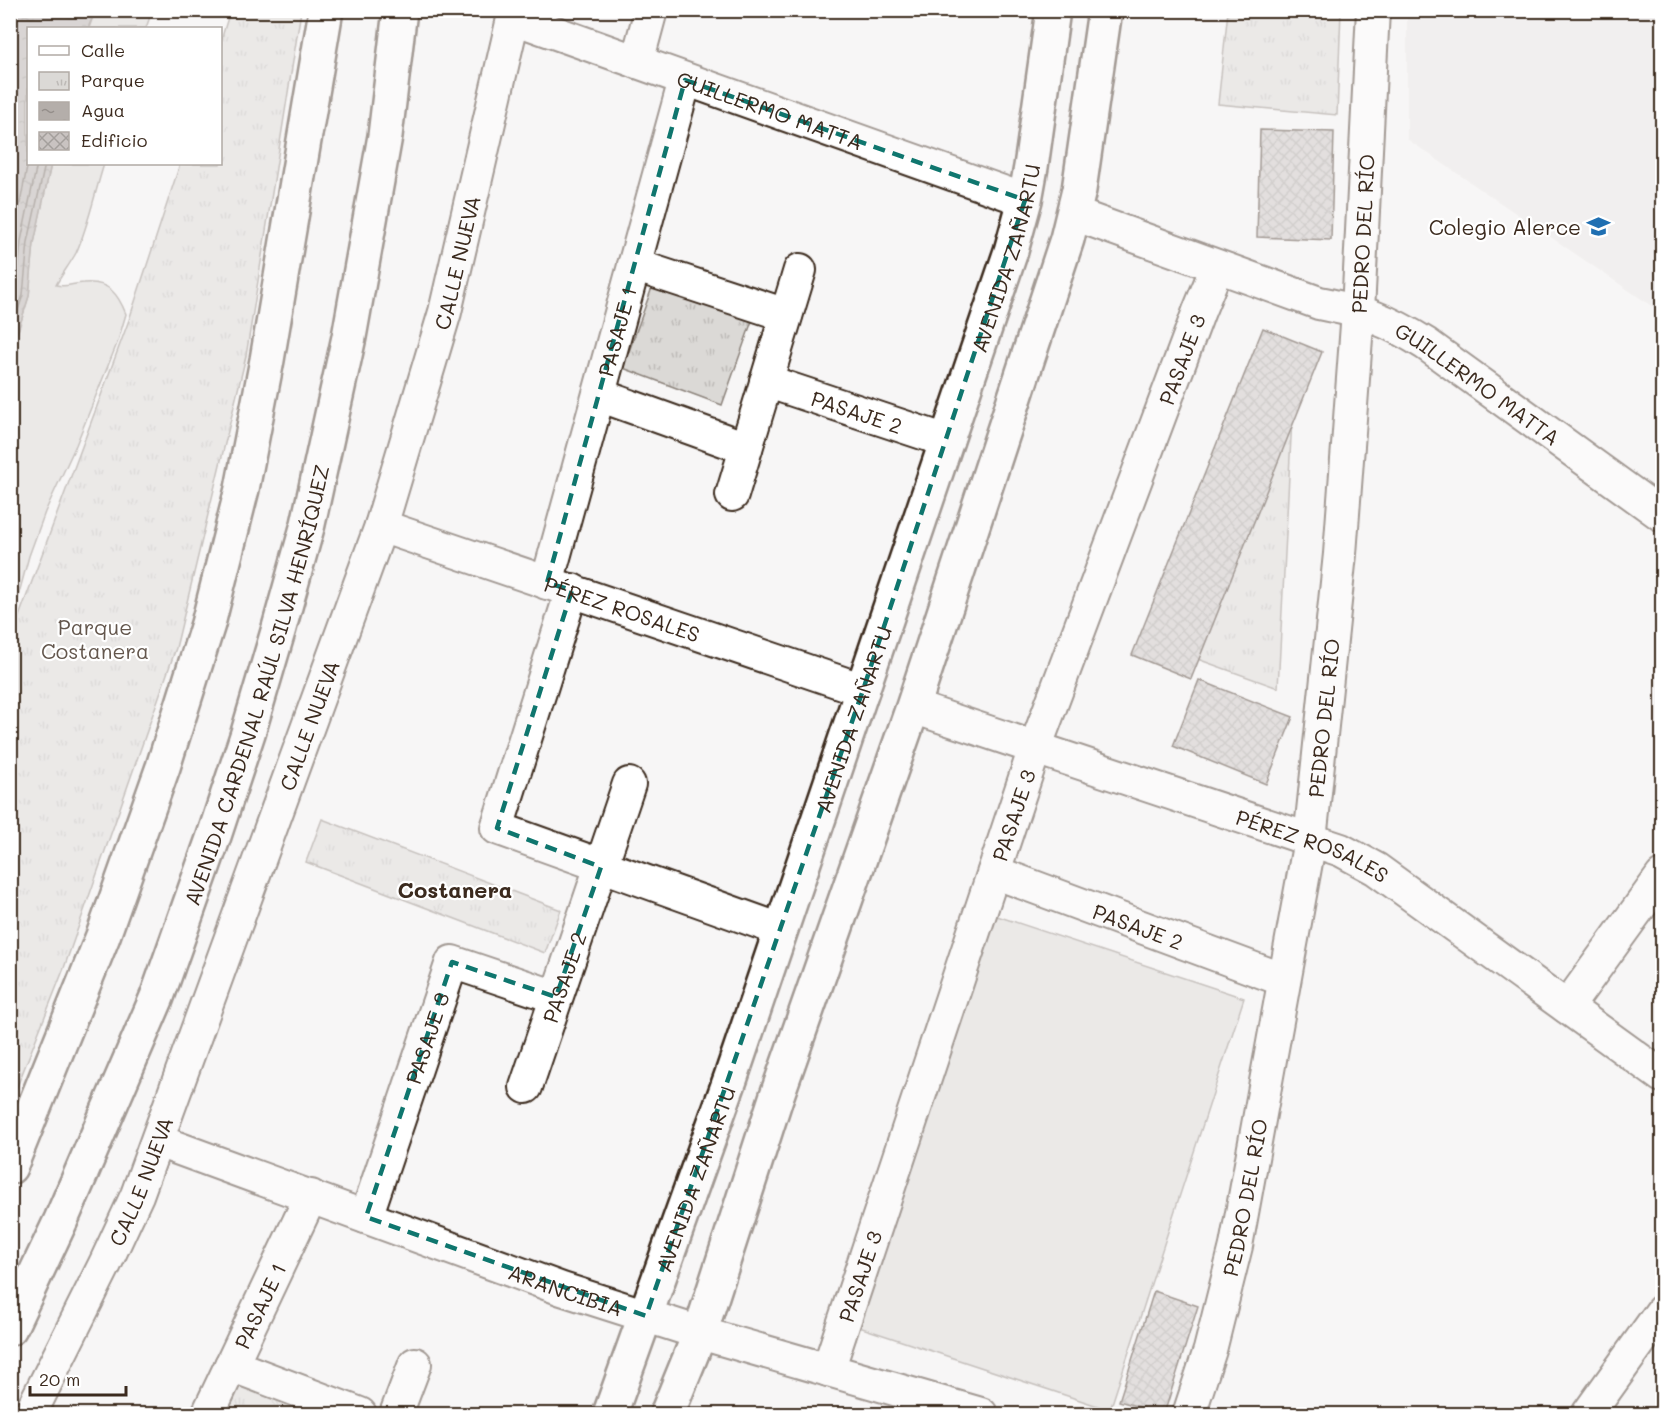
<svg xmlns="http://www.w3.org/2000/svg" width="1673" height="1425" viewBox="0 0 1673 1425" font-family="Mali,sans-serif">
  <defs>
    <pattern id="park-tufts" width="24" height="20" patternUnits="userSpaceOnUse" patternTransform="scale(1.5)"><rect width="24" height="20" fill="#dbd9d6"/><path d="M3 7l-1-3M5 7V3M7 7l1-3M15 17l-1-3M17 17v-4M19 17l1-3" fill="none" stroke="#bdbab7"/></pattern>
    <pattern id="water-ripples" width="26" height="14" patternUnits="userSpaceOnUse" patternTransform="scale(1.5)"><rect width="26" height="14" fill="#b4aeaa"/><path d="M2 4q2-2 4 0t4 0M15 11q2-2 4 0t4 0" fill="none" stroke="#948e8a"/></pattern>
    <pattern id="building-cross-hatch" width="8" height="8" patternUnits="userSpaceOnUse" patternTransform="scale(1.5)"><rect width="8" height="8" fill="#c9c3c1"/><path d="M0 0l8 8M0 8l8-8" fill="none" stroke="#a49f9c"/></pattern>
  </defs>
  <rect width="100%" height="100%" fill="#f7f6f6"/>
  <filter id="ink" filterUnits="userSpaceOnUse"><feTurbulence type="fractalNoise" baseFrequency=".0167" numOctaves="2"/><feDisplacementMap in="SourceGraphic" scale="12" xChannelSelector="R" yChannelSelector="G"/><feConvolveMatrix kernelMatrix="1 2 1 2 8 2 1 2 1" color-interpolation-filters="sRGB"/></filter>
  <g filter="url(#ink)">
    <path fill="#e9e7e6" d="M 1407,11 L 1662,11 L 1662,313 L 1407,139 Z"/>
    <path fill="#dbd9d6" stroke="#8b827a" stroke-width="1.5" d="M 95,11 L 152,11 L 146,28 L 89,28 Z
      M 51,164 L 104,164 C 95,192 88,227 76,253 C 70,264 62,274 56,285 C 67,288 73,283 84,283 C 109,281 118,294 126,314 L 118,341 L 76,445 L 45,512 L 29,556 L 11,623 L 11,353 L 29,296 L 34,243 Z
      M 994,915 L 1244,998 L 1110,1410 L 859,1327 Z"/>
    <path fill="url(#park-tufts)" stroke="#8b827a" stroke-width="1.5" d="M 230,11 L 301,11 L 246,356 L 176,648 L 64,968 L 11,1102 L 11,638 L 129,320 L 180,164 L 220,164 L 221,40 Z
      M 1228,11 L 1341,11 L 1337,115 L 1218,104 Z
      M 654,282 L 753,318 L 722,405 L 623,368 Z
      M 1293,399 L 1278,688 L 1189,656 Z
      M 322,819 L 561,910 L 545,953 L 306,862 Z
      M 231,1365 L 360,1414 L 208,1414 Z"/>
    <path fill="url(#water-ripples)" stroke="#847972" stroke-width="1.5" d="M 11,10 L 95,11 L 88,28 L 28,28 L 28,164 L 51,164 L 34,243 L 29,296 L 11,353 Z"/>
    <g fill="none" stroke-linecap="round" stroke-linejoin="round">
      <path stroke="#6b5f56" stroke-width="1.5" d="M 10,255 L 28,162
        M 10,309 L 16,293 L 21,241 L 37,164
        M 10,334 L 23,295 L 28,242 L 45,164"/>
    </g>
    <path fill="url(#building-cross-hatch)" stroke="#3b2a1e" stroke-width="1.5" d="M 1260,130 L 1334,132 L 1331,240 L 1257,237 Z
      M 1263,328 L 1322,352 L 1191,679 L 1132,655 Z
      M 1199,680 L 1293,717 L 1266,784 L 1173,746 Z
      M 1154,1291 L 1198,1306 L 1164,1414 L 1119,1401 Z"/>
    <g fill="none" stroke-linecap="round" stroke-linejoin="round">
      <defs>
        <g id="minor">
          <path id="s1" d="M 514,18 L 1025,200"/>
          <path d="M 637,62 L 651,10"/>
          <path id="s2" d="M 1074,214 L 1319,303 C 1365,312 1386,319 1426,344 L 1662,515"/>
          <path d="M 634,265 L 786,315"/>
          <path id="s3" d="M 766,381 L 947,441"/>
          <path d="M 599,395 L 746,448"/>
          <path d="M 732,495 L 800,270"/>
          <path id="s4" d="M 381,526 L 863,690"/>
          <path id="s5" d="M 547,583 L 685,80"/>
          <path d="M 572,590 L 497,828 L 781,930"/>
          <path id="s6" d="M 913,707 L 1341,850 L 1376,869 L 1662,1076"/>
          <path id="s7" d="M 994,872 L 1284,980"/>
          <path d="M 1567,1007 L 1662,876"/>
          <path id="s8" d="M 526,1087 L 629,784"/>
          <path id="s9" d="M 158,1141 L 562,1289 L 700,1333 L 981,1414"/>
          <path id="s10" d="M 366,1217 L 452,962 L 556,997"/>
          <path d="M 231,1365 L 360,1414"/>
          <path id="s11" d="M 828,1370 L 1035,748 L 1199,311 L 1217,267"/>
          <path id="s12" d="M 30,1414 L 105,1264 L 137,1195 L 381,526 L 445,312 L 515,10"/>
          <path id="s13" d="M 208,1414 L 311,1196"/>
          <path d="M 396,1414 L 415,1364"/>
          <path id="s14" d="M 1189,1414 L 1210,1350 L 1236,1246 L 1310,840 L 1340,554 L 1358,311 L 1373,10"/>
          <path d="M 1588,1414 L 1662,1311"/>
        </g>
        <g id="tertiary">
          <path id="s15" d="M 610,1414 L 731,1077 L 1011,251 L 1025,200 L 1031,167 L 1053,10"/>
          <path d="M 667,1414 L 700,1333 L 776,1098 L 913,707 L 1067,239 L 1079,190 L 1105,10"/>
        </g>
        <g id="primary">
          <path d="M 10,1167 L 103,936 L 163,767 L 208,624 L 242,489 L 267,360 L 326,10"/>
          <path id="s16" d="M 10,1328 L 61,1220 L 157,997 L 214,836 L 248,733 L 279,628 L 308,524 L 349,337 L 385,136 L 400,10"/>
        </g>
      </defs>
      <use href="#minor" stroke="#3b2a1e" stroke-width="36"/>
      <use href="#tertiary" stroke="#3b2a1e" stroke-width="38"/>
      <use href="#primary" stroke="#3b2a1e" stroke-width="38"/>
      <use href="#minor" stroke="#fff" stroke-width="32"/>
      <use href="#tertiary" stroke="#fff" stroke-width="33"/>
      <use href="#primary" stroke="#fff" stroke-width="33"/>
    </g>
  </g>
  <path d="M0 0H1673V1425H0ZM 685,80 L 1025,200 L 863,690 L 646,1316 L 366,1217 L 452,962 L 556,997 L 601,867 L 497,828 L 572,590 L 547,583 Z" fill="#f7f6f6" fill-opacity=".55" fill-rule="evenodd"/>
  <path fill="none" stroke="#0f766e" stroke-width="4.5" stroke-dasharray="12 8" stroke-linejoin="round" d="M 685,80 L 1025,200 L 863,690 L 646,1316 L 366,1217 L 452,962 L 556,997 L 601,867 L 497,828 L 572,590 L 547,583 Z"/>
  <defs>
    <symbol id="school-bare" viewBox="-9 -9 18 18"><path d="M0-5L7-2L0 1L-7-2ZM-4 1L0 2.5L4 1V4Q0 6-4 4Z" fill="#1f6fb2" stroke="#fff" stroke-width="2.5" paint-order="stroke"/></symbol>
  </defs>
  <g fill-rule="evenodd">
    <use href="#school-bare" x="1582" y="210" width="33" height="33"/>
  </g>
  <g text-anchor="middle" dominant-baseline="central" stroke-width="4.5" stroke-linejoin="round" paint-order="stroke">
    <g font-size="21" fill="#3b2a1e" stroke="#fff">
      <text stroke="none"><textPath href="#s1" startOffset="272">GUILLERMO MATTA</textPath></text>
      <text stroke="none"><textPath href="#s14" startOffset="1196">PEDRO DEL RÍO</textPath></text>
      <text stroke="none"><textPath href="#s15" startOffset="1222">AVENIDA ZAÑARTU</textPath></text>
      <text stroke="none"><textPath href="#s12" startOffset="1230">CALLE NUEVA</textPath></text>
      <text stroke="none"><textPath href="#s5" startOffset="261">PASAJE 1</textPath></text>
      <text stroke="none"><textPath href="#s11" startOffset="1071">PASAJE 3</textPath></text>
      <text stroke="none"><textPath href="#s2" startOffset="441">GUILLERMO MATTA</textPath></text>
      <text stroke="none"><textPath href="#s3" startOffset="96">PASAJE 2</textPath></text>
      <text stroke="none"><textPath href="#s4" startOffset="255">PÉREZ ROSALES</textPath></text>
      <text stroke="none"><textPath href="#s16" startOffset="690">AVENIDA CARDENAL RAÚL SILVA HENRÍQUEZ</textPath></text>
      <text stroke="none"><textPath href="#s15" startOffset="736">AVENIDA ZAÑARTU</textPath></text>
      <text stroke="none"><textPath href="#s14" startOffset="710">PEDRO DEL RÍO</textPath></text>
      <text stroke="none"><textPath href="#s12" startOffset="744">CALLE NUEVA</textPath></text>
      <text stroke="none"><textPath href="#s11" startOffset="585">PASAJE 3</textPath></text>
      <text stroke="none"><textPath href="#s6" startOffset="423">PÉREZ ROSALES</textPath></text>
      <text stroke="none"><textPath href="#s7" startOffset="154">PASAJE 2</textPath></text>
      <text stroke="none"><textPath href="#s8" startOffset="116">PASAJE 2</textPath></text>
      <text stroke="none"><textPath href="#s10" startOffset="189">PASAJE 3</textPath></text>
      <text stroke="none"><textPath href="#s15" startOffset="250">AVENIDA ZAÑARTU</textPath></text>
      <text stroke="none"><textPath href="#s12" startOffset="258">CALLE NUEVA</textPath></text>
      <text stroke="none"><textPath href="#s14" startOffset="224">PEDRO DEL RÍO</textPath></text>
      <text stroke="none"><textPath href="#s11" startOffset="99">PASAJE 3</textPath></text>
      <text stroke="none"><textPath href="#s9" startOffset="434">ARANCIBIA</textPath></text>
      <text stroke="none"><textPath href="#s13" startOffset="120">PASAJE 1</textPath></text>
    </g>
    <g font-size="21" fill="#3b2a1e" stroke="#fff" text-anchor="end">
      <text x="1581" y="226">Colegio Alerce</text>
    </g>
    <g font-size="21" fill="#63564c" stroke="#fff">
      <text x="95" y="626">Parque<tspan x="95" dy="24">Costanera</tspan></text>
    </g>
    <g font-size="22" font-weight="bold" fill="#3b2a1e" stroke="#fff">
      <text x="455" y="889">Costanera</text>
    </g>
  </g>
  <rect width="1673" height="1425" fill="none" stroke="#fff" stroke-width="36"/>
  <rect x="18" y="18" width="1637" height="1389" fill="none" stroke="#3b2a1e" stroke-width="2" filter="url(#ink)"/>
  <rect x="27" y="27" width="195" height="138" fill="#ffffff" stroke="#b1aaa5" stroke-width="1.5"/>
  <rect x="39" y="46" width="30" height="9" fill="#ffffff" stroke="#b1aaa5" stroke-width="1.5"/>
  <text x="81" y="57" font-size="18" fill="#3b2a1e">Calle</text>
  <rect x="39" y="72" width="30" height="18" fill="url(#park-tufts)" stroke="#b1aaa5" stroke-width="1.5"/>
  <text x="81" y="87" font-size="18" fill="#3b2a1e">Parque</text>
  <rect x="39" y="102" width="30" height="18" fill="url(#water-ripples)" stroke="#b1aaa5" stroke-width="1.5"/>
  <text x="81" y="117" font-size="18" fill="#3b2a1e">Agua</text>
  <rect x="39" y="132" width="30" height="18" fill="url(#building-cross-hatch)" stroke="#b1aaa5" stroke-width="1.5"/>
  <text x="81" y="147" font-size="18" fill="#3b2a1e">Edificio</text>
  <path d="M30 1386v9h96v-9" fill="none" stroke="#3b2a1e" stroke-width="3"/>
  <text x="39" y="1386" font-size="18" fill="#3b2a1e" stroke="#ffffff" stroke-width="4.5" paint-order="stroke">20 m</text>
</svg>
